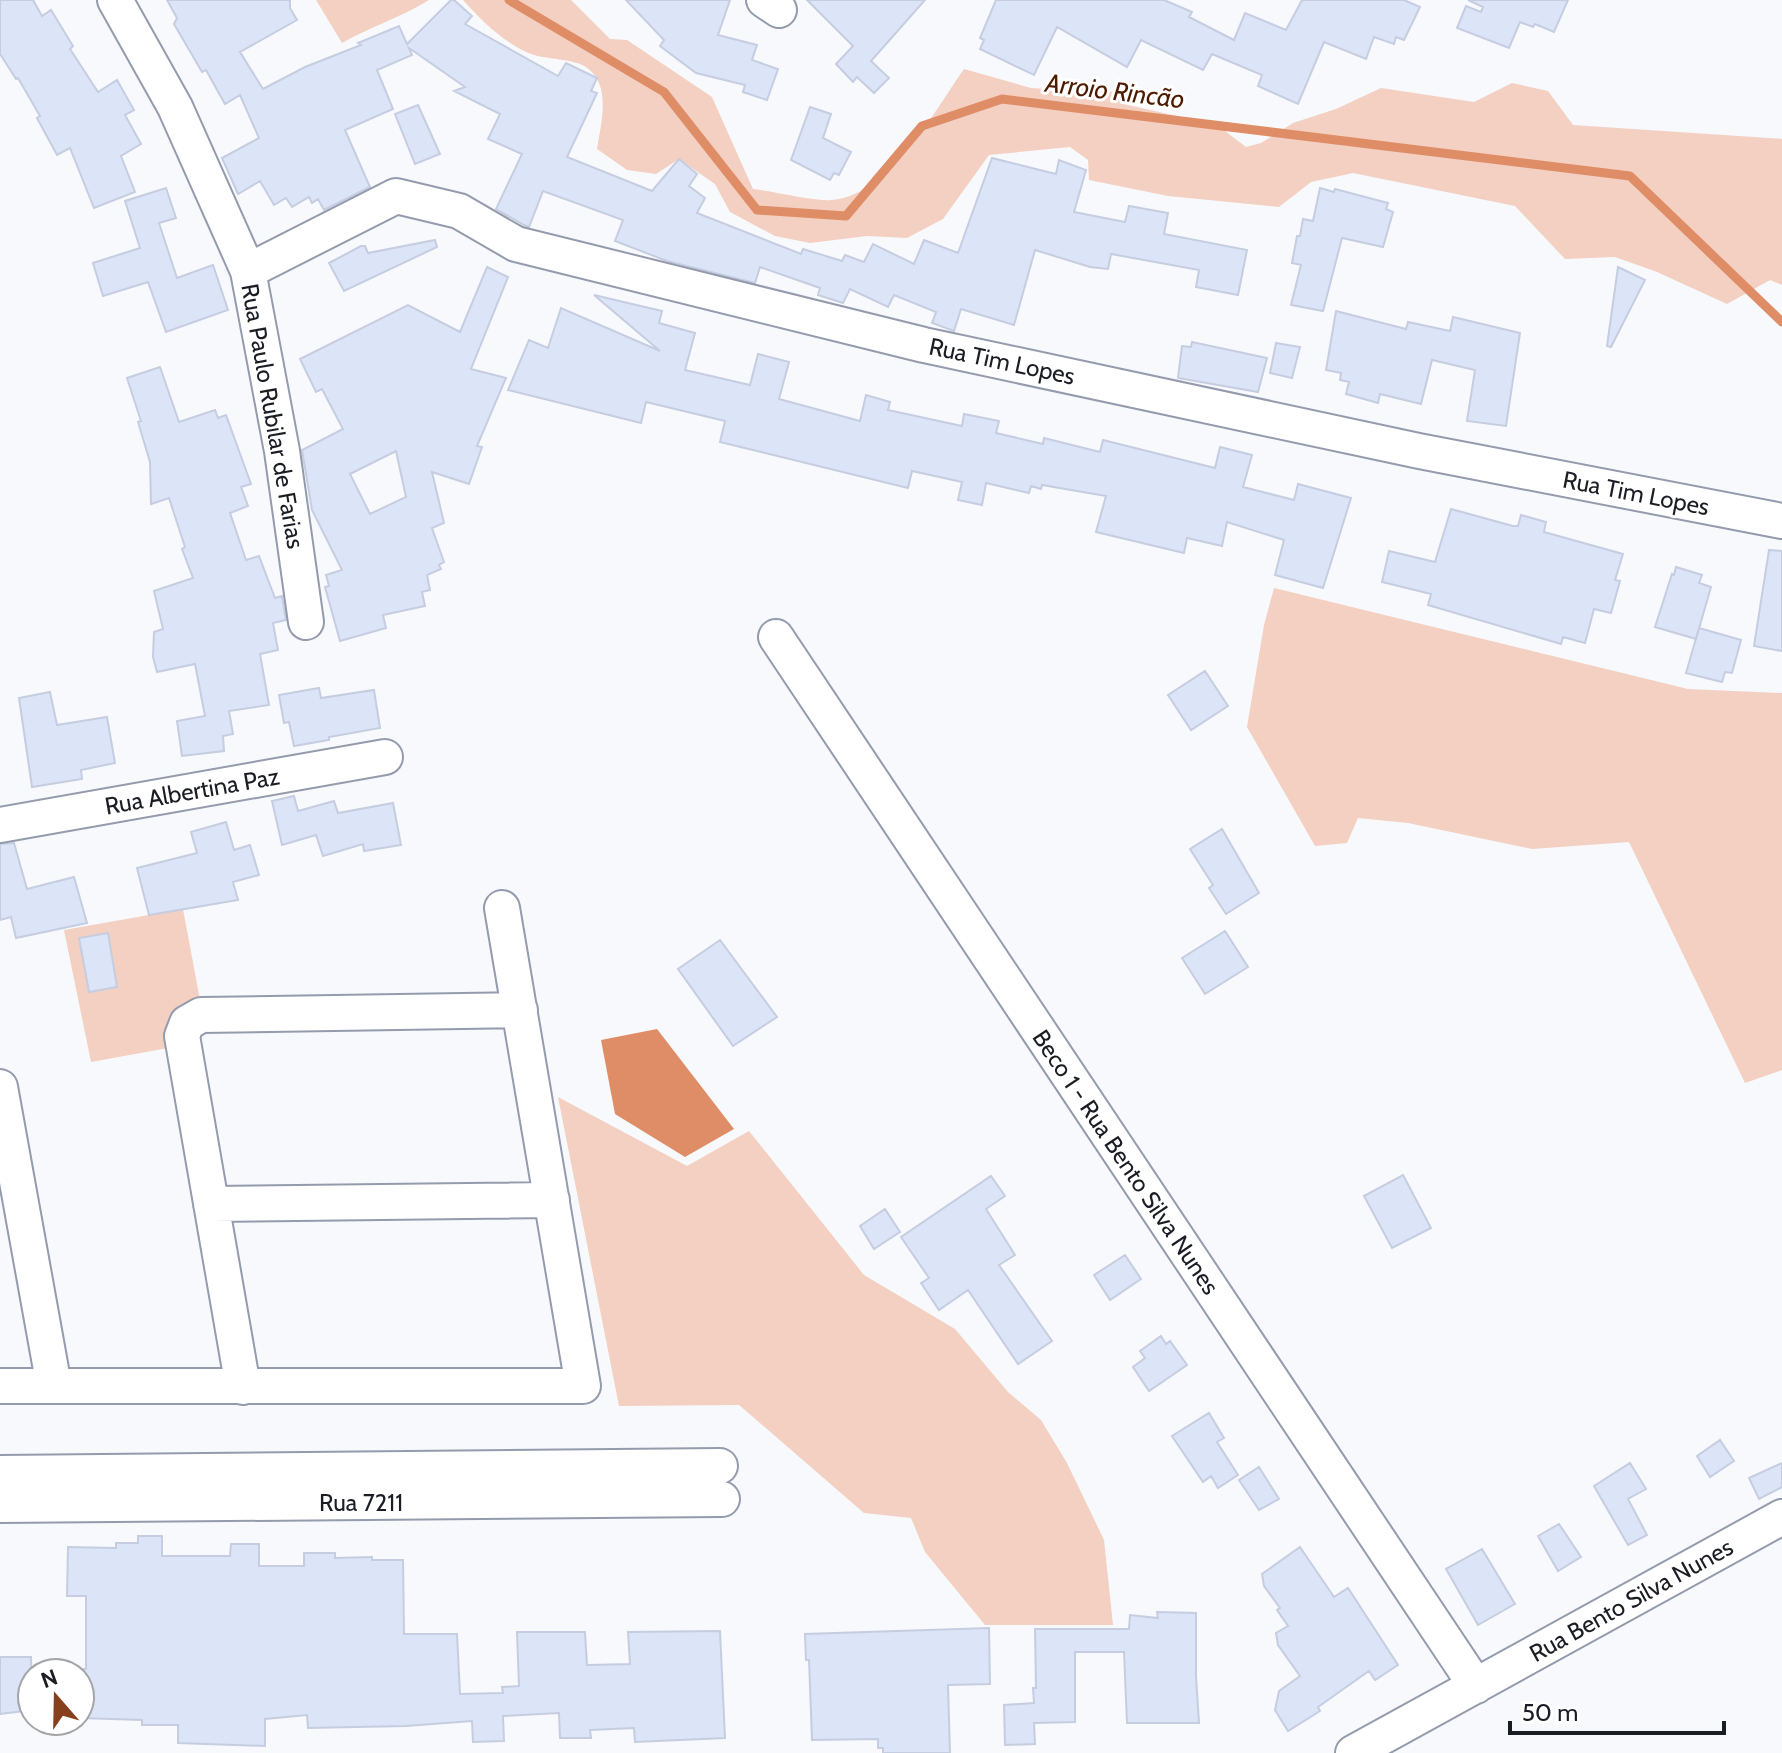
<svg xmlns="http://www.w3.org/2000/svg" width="1782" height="1753" viewBox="0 0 1782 1753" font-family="Cabin,sans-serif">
  <rect width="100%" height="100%" fill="#f7f9fd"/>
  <path fill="#f3d0c1" d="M 316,0 L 429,0 C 402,17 370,27 342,43 Z
    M 463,0 L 571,0 L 610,39 L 627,40 L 712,97 L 753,189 C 771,191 817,202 832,200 C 890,195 933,113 964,69 L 1031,88 L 1061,90 L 1102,85 L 1128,105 L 1217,125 L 1246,147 L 1261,143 L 1293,123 L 1336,109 L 1381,88 L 1474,102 L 1512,83 L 1548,91 L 1573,125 L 1782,139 L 1782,285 L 1770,280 L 1727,304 L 1657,272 L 1615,257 L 1565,259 L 1515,206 L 1353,173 L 1311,182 L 1279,207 L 1168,196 L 1089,180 L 1088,160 L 1070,147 L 989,155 L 943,219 L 907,238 L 867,236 L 810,243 L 775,236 L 730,212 L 715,184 L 679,159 L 656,174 L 627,170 L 597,149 C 601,124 612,84 586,67 C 571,58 548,60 531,54 C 504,43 482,21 463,0 Z
    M 1274,588 L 1688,689 L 1782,693 L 1782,1070 L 1745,1083 L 1629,842 L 1532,849 L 1408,823 L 1358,818 L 1347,843 L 1315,846 L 1247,727 L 1264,625 Z
    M 183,909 L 200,1000 L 168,1048 L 91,1062 L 64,930 Z
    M 558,1097 L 687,1166 L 749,1131 L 864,1275 L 955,1329 L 1008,1392 L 1041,1420 L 1067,1463 L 1104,1540 L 1113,1625 L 985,1625 L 925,1552 L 911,1518 L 864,1513 L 739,1405 L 619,1406 Z"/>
  <path fill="#df8d67" d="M 657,1029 L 734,1129 L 685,1157 L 615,1114 L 601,1040 Z"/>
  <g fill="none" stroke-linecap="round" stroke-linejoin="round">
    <path stroke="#df8d67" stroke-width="9" d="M 509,0 L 664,92 L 757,210 L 846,216 L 922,126 L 1002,99 L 1630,176 L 1782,322"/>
  </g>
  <path fill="#dce4f8" stroke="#c6cde0" stroke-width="2" fill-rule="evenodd" d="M 0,0 L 33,0 L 42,16 L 51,10 L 73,46 L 70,49 L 98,92 L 117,80 L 134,110 L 125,115 L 141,144 L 121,156 L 135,192 L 94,208 L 70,148 L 57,155 L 37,118 L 40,116 L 18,78 L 16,79 L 0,54 Z
    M 167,0 L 290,0 L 290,8 L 297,20 L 240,52 L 263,89 L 305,67 L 361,45 L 358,43 L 399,26 L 407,44 L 451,0 L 454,0 L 472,16 L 465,24 L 558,76 L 566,63 L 597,78 L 591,91 L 597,93 L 567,157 L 652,191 L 679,159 L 697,174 L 689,186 L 705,198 L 697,213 L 801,254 L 803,249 L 842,261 L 845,255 L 864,262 L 873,244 L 914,264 L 924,240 L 958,253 L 992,158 L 1056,174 L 1059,160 L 1086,170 L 1074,212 L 1125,222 L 1129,206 L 1168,213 L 1164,234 L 1247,250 L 1238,295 L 1196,287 L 1199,270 L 1111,254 L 1108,269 L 1090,267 L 1035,250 L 1014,325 L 961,309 L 954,331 L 932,323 L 936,312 L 894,295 L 888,307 L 850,289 L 843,303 L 818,295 L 820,288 L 760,267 L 755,283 L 667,261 L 615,241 L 623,220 L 543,191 L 529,227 L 524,225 L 496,209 L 522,154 L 488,139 L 500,114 L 454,91 L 465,87 L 409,48 L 412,55 L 377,70 L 393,109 L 345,130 L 370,187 L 324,210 L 318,199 L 312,203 L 309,197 L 292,207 L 286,198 L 274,205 L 260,181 L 238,194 L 222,158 L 259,138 L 240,95 L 225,104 L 206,70 L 202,72 L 174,24 L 177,18 Z
    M 626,0 L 730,0 L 718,35 L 757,45 L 752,60 L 778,69 L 767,100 L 743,92 L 745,85 L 696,73 L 660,46 L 664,40 Z
    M 807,0 L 925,0 L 871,61 L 889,78 L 874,93 L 857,77 L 853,82 L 836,64 L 853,46 Z
    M 996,0 L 1164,0 L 1192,12 L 1189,17 L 1234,40 L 1245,13 L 1286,30 L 1302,0 L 1404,0 L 1420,7 L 1404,40 L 1396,37 L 1394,44 L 1374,37 L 1366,59 L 1324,42 L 1298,104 L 1258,86 L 1262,75 L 1212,54 L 1203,70 L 1141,40 L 1127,67 L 1057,27 L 1034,75 L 980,49 L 984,40 L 980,38 Z
    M 1468,0 L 1568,0 L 1554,32 L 1535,24 L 1533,27 L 1520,22 L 1509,48 L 1457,28 L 1466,6 L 1481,12 L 1483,7 Z
    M 418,105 L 440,154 L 415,164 L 395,114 Z
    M 810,107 L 831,114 L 823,138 L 851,152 L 839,175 L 834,173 L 830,180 L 791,160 Z
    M 166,188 L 176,218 L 159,223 L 177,278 L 213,265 L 228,310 L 166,332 L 148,282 L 103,296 L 93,263 L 140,248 L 125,201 Z
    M 1320,188 L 1334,192 L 1335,189 L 1388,203 L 1386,209 L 1393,212 L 1383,247 L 1342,238 L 1323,311 L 1291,305 L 1301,265 L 1292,263 L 1297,236 L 1300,236 L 1303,219 L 1313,221 Z
    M 435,240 L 437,247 L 344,291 L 329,263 L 361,246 L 365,246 L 368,253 Z
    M 487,267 L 508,277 L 471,369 L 506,378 L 477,446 L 482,447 L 469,484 L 432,472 L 444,523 L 432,528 L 444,562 L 439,565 L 441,569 L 427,575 L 430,590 L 422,592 L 425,606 L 383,615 L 386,628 L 340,641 L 325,587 L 329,586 L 326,575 L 342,570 L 312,510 L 302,450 L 343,429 L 322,389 L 316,392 L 300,359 L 408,305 L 460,332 ZM 396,451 L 406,497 L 370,514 L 350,474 Z
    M 1618,267 L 1645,280 L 1611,347 L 1607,346 Z
    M 594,295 L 662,311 L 659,323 L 695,333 L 685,370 L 750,385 L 758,354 L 789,362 L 779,399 L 860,421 L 866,395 L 890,402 L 888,410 L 962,426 L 964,414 L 999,421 L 996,433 L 1043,444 L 1044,438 L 1100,452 L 1103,440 L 1215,468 L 1220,447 L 1252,455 L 1243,487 L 1294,500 L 1298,484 L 1351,498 L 1323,588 L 1275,575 L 1284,540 L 1227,522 L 1222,546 L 1187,538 L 1184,553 L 1096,532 L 1106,496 L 1042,485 L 1041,489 L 1031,486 L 1029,493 L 986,483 L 982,505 L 958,500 L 962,482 L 912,471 L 908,488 L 720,442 L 725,421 L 646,402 L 641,423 L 508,390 L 529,340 L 548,348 L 561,308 L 660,351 Z
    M 1336,311 L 1406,329 L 1408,322 L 1450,331 L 1453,317 L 1520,333 L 1506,426 L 1467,421 L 1475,370 L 1432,360 L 1421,404 L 1380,394 L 1378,403 L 1346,394 L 1349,382 L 1340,380 L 1341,373 L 1326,370 Z
    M 1192,342 L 1267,358 L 1258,392 L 1178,378 L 1182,346 L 1191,347 Z
    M 1276,343 L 1300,347 L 1292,378 L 1270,373 Z
    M 160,367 L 179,422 L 215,410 L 218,418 L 226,415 L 251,484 L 241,487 L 248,506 L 230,513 L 246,560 L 259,556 L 275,598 L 282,596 L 286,620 L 273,623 L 278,650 L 260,654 L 269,705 L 229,711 L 233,734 L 223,736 L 224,751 L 182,756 L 177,721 L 205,716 L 195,664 L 157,672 L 153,657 L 154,632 L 163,629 L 154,591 L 193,578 L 182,549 L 185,547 L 169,498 L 151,504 L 150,462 L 138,422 L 141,421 L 127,378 Z
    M 1451,509 L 1513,526 L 1518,526 L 1521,515 L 1546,522 L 1544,532 L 1623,554 L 1615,580 L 1620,581 L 1611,613 L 1594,609 L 1585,643 L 1563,637 L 1561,644 L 1428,605 L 1431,594 L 1382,582 L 1389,551 L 1435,562 Z
    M 1769,550 L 1782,551 L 1782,651 L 1754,646 Z
    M 1676,567 L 1702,575 L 1699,583 L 1711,587 L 1696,639 L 1655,627 L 1672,574 L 1674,575 Z
    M 1699,628 L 1741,640 L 1732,673 L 1725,672 L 1722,682 L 1686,673 Z
    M 1205,671 L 1228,706 L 1191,730 L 1168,695 Z
    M 319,688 L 321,698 L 374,690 L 380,728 L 329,737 L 329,740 L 294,746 L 289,722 L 284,723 L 279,695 Z
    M 50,692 L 57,725 L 107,717 L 115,763 L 81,770 L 82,779 L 32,787 L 19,698 Z
    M 294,796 L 298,811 L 334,801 L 338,813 L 393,803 L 401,845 L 364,851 L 363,844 L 323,856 L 316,835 L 282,845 L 272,801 Z
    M 226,822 L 234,850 L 250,845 L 259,875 L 233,882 L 238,900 L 149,915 L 137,868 L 197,853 L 191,832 Z
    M 1222,829 L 1259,893 L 1226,914 L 1209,888 L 1213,885 L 1190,849 Z
    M 14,843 L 27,889 L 74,877 L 87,923 L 16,938 L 11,917 L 0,920 L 0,844 Z
    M 1225,931 L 1248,967 L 1205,994 L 1182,958 Z
    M 108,933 L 117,987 L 89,992 L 79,938 Z
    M 720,940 L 777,1017 L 733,1046 L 678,969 Z
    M 1403,1175 L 1431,1228 L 1392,1248 L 1364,1196 Z
    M 991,1176 L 1005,1196 L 986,1209 L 1015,1255 L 999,1265 L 1052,1341 L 1018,1364 L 968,1290 L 939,1310 L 921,1283 L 929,1278 L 901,1237 Z
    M 885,1209 L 900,1232 L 874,1249 L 860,1226 Z
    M 1125,1255 L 1141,1279 L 1110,1300 L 1094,1275 Z
    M 1161,1336 L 1166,1344 L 1170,1341 L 1187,1365 L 1149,1391 L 1133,1367 L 1145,1358 L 1140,1351 Z
    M 1209,1413 L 1224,1438 L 1217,1442 L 1238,1475 L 1218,1488 L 1211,1476 L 1203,1482 L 1172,1436 Z
    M 1720,1440 L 1734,1461 L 1710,1477 L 1697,1456 Z
    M 1630,1463 L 1646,1489 L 1628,1499 L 1647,1535 L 1628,1545 L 1594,1486 Z
    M 1782,1463 L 1782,1487 L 1759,1499 L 1749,1478 Z
    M 1259,1467 L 1279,1499 L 1259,1510 L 1239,1480 Z
    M 1559,1524 L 1581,1557 L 1558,1571 L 1538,1536 Z
    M 138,1536 L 162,1536 L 162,1556 L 230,1556 L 231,1544 L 259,1544 L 259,1566 L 304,1566 L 304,1553 L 335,1553 L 335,1558 L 372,1557 L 372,1560 L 403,1560 L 404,1634 L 457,1634 L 460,1694 L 503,1693 L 502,1687 L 519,1686 L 517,1632 L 585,1632 L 587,1665 L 630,1664 L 628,1632 L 720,1631 L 725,1738 L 635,1742 L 634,1728 L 590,1730 L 591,1738 L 560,1738 L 559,1713 L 503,1716 L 504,1741 L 473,1742 L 472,1721 L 406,1726 L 308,1728 L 307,1715 L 265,1719 L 265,1746 L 178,1743 L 178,1725 L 142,1725 L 142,1720 L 80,1718 L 80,1676 L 82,1669 L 86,1669 L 86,1596 L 67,1596 L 68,1547 L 116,1548 L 116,1543 L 138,1543 Z
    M 1300,1547 L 1334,1597 L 1348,1588 L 1398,1665 L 1375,1680 L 1369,1671 L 1318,1707 L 1320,1711 L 1288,1731 L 1275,1710 L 1279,1691 L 1300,1676 L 1278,1645 L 1276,1633 L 1288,1626 L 1277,1610 L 1280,1608 L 1264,1586 L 1262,1574 Z
    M 1482,1549 L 1515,1604 L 1478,1625 L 1446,1569 Z
    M 1157,1612 L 1196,1613 L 1196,1676 L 1199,1723 L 1127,1723 L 1124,1652 L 1075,1652 L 1075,1722 L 1034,1723 L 1035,1744 L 1005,1745 L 1004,1705 L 1034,1703 L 1033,1688 L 1036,1688 L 1035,1629 L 1129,1629 L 1130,1615 L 1158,1618 Z
    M 989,1628 L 990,1684 L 948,1685 L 950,1753 L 883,1753 L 883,1748 L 878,1748 L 878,1739 L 812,1740 L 809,1660 L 806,1660 L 805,1634 Z
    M 0,1657 L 31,1657 L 32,1710 L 0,1714 Z"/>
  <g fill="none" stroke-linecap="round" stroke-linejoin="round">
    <defs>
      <path id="minor" d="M 115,0 L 175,107 L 248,271 L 282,451 L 306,622
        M 764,0 L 779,10
        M 248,271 L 396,196 L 459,211 L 516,244 L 924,345 L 1419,451 L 1782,521
        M 776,637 L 1476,1686
        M 0,825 L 385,757
        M 0,1087 L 54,1386
        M 211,1204 L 552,1200
        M 0,1386 L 583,1386 L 502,908
        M 243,1387 L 182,1036 L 187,1023 L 201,1015 L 520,1010
        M 0,1473 L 720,1466
        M 0,1505 L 722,1499
        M 1353,1753 L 1782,1517"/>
    </defs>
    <use href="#minor" stroke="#949bad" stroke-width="38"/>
    <use href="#minor" stroke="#fff" stroke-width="34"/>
  </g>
  <g text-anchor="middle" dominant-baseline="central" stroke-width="6" stroke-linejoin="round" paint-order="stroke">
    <g font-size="24" fill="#1a1d23" stroke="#fff">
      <text transform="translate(1002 361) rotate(12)">Rua Tim Lopes</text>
      <text transform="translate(273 416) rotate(80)">Rua Paulo Rubilar de Farias</text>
      <text transform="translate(1636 493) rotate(11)">Rua Tim Lopes</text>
      <text transform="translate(192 791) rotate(-10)">Rua Albertina Paz</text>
      <text transform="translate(1126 1162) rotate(56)">Beco 1 - Rua Bento Silva Nunes</text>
      <text x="361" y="1502">Rua 7211</text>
      <text transform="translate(1631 1600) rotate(-29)">Rua Bento Silva Nunes</text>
    </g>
    <g font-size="26" font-style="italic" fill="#4d1a00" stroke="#fff">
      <text transform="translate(1115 91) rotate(7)">Arroio Rincão</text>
    </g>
  </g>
  <g transform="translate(56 1697) rotate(340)"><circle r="38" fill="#ffffff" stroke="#a3a5a7" stroke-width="2"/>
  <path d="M0-6L14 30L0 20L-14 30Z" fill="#86401b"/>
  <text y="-12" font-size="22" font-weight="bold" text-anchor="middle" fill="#1a1d23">N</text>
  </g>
  <path d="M1510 1721v12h214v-12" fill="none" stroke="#1a1d23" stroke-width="4"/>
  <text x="1522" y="1721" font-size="24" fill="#1a1d23" stroke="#ffffff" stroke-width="6" paint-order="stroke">50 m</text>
</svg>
